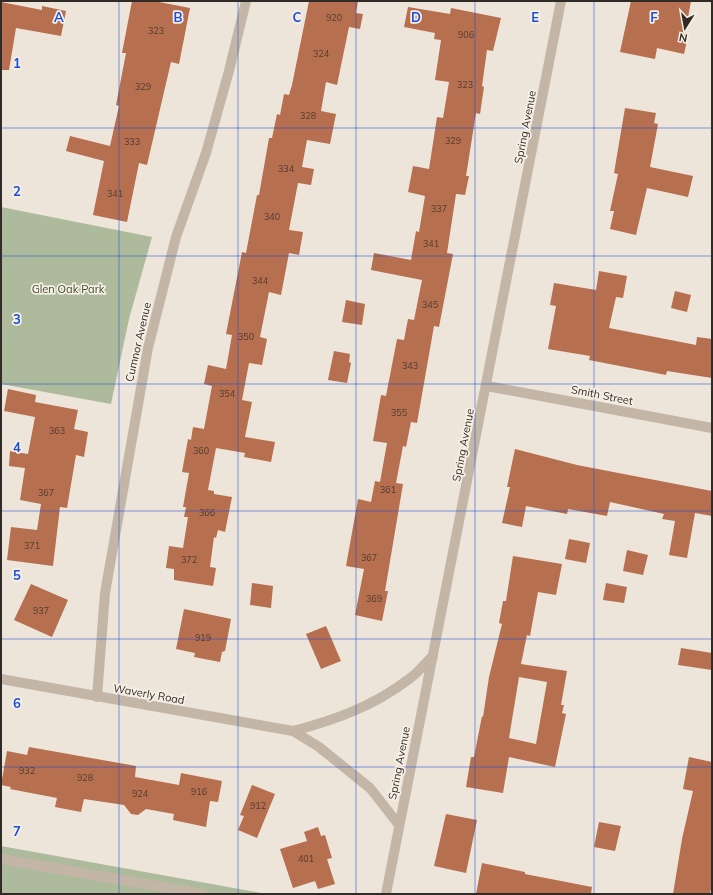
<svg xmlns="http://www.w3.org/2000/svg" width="713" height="895" viewBox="0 0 713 895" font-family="Mulish,sans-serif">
  <rect width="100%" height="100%" fill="#ede5da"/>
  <path fill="#aeba9c" d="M 1,207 L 152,237 L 129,319 L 111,404 L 1,384 Z
    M 1,846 L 267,894 L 1,894 Z"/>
  <path fill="#b66f4f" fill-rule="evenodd" d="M 132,1 L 154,1 L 190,8 L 179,64 L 171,62 L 147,165 L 139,163 L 127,222 L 93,215 L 104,161 L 66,151 L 70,136 L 110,146 L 119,106 L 116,105 L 126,53 L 122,53 Z
    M 309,1 L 358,1 L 356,13 L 363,14 L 360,29 L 349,27 L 337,85 L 326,82 L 321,111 L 336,114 L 330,144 L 307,140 L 302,167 L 314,169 L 311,185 L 298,183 L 289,230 L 303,232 L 299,255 L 289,253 L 281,295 L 269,292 L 260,337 L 267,339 L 262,365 L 249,363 L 242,400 L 252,402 L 245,437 L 275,442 L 271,462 L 244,457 L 245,453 L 216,448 L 208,490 L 214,491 L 214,494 L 232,497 L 225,532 L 218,530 L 216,538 L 214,537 L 210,567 L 216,568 L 213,586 L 174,580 L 174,569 L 166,568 L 169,546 L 183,548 L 188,517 L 184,517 L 186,507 L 183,507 L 189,473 L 182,472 L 188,439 L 191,440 L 193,427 L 204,429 L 212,386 L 204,384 L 208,365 L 226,369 L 232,335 L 226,334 L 242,252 L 246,253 L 257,195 L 259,195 L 269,138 L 272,138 L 277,114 L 280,115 L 284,94 L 289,95 L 292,85 Z
    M 631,1 L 691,1 L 685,35 L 688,36 L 684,54 L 657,48 L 655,59 L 620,52 Z
    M 1,2 L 42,10 L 42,6 L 66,11 L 61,36 L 16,28 L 9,70 L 1,70 Z
    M 408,7 L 450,14 L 451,8 L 501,18 L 493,51 L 487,50 L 482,86 L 484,87 L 480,114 L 476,113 L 466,176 L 469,176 L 465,195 L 456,194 L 447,253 L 453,254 L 439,327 L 434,326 L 417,423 L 411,422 L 406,447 L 403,446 L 396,483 L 403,484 L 385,591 L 388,591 L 382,621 L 355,615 L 364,569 L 346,566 L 358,499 L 371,502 L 375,481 L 380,482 L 387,443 L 373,441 L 381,395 L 386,396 L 397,339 L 404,340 L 408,319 L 414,320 L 422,280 L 371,270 L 374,253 L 411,260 L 416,231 L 419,232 L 425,196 L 408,192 L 413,166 L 429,169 L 437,117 L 443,118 L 449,82 L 435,80 L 441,40 L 434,39 L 435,33 L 404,27 Z
    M 625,108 L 656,113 L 654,123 L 658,124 L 650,167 L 693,176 L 688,197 L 647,188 L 636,235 L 610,229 L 614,211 L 610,211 L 618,174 L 614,173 Z
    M 599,271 L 627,276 L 623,298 L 616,297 L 609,328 L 696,345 L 697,337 L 712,339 L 712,378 L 667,371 L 666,375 L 589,360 L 590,356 L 548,349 L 556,306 L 550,305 L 554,283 L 596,290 Z
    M 675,291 L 691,295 L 687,312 L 671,308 Z
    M 346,300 L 365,304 L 362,325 L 342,322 Z
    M 334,351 L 350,354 L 349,362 L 351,363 L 347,383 L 328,380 Z
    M 8,389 L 36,395 L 35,402 L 78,410 L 74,429 L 88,432 L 84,457 L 76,455 L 67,508 L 60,507 L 53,566 L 7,560 L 11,527 L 37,530 L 41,504 L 20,500 L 25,468 L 9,466 L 10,451 L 28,454 L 35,417 L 4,411 Z
    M 515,449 L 577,465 L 712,491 L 712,516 L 695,513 L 687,558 L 669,555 L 675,521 L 662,519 L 664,514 L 610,502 L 607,516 L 568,509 L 567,514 L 526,506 L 522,527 L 502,523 L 510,487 L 507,487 Z
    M 569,539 L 590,543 L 586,563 L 565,559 Z
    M 627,550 L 648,555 L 643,575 L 623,571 Z
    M 513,556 L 562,564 L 556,595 L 538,592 L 530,636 L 527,635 L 521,664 L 567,671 L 561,705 L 564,705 L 562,713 L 566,714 L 555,767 L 509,757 L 503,793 L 466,787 L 471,757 L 474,757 L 482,716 L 483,717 L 489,677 L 502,624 L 499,623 L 503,601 L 506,601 ZM 519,677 L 547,682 L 536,744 L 509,738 Z
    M 252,583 L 273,586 L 271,608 L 250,605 Z
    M 606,583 L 627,587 L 624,603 L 603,600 Z
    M 31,584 L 68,600 L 52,637 L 14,620 Z
    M 184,609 L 231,619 L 225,651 L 222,652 L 220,662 L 194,657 L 195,653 L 176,649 Z
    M 326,626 L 341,661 L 321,669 L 306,634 Z
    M 681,648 L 712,653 L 712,670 L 678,665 Z
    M 29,747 L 136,766 L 135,777 L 179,785 L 181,773 L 222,781 L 218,802 L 210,801 L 206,827 L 173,820 L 174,814 L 146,809 L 138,815 L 131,814 L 124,805 L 84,799 L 81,812 L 55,807 L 57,798 L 10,789 L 11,787 L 1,785 L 7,751 L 27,755 Z
    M 689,757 L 712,762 L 712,884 L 710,894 L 673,894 L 682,839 L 693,791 L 683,789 Z
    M 252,785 L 275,794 L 257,838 L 238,830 L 244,816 L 240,815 Z
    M 446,814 L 477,820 L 466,873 L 434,866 Z
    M 599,822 L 621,826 L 615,851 L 594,847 Z
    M 318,827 L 321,836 L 325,835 L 332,858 L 327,859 L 335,884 L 318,889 L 315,881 L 293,888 L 280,849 L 307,841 L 304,832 Z
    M 482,863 L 525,872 L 525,874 L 592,887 L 591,894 L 476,894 Z"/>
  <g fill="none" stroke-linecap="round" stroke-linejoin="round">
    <path stroke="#c4b6a7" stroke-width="10" d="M 487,386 L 712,428
      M 1,679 L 293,731 C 335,720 374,706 409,679 C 418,673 425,663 433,656
      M 97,697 L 105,593 L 148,348 L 176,237 L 206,153 L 229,71 L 246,1
      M 293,731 L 319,747 L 370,788 L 399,825
      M 1,859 L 203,894
      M 386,894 L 561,1"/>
  </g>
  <path fill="none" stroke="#1d4ed8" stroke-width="1" stroke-opacity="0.55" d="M 119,1 L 119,894M 238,1 L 238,894M 356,1 L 356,894M 475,1 L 475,894M 594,1 L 594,894M 1,128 L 712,128M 1,256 L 712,256M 1,384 L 712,384M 1,511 L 712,511M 1,639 L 712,639M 1,767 L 712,767"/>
  <g text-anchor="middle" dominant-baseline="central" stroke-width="3.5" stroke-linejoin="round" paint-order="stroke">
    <g font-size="9" fill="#523c31">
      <text x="334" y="17">920</text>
      <text x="156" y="30">323</text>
      <text x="466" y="34">906</text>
      <text x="321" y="53">324</text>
      <text x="465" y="84">323</text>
      <text x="143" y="86">329</text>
      <text x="308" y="115">328</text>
      <text x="453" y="140">329</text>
      <text x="132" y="141">333</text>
      <text x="286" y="168">334</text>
      <text x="115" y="193">341</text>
      <text x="439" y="208">337</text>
      <text x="272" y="216">340</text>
      <text x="431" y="243">341</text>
      <text x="260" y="280">344</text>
      <text x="430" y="304">345</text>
      <text x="246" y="336">350</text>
      <text x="410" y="365">343</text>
      <text x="227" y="393">354</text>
      <text x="399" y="412">355</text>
      <text x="57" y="430">363</text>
      <text x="201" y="450">360</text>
      <text x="388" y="489">361</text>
      <text x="46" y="492">367</text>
      <text x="207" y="512">366</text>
      <text x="32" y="545">371</text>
      <text x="369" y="557">367</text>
      <text x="189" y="559">372</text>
      <text x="374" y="598">369</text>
      <text x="41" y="610">937</text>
      <text x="203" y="637">919</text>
      <text x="27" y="770">932</text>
      <text x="85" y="777">928</text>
      <text x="199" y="791">916</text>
      <text x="140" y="793">924</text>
      <text x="258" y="805">912</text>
      <text x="306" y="858">401</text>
    </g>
    <g font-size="11" fill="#312b27" stroke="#f6efe5">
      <text transform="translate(525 127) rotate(-79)">Spring Avenue</text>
      <text transform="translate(138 342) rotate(-77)">Cumnor Avenue</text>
      <text transform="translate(602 395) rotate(11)">Smith Street</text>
      <text transform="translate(463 445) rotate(-79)">Spring Avenue</text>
      <text transform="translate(149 694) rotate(10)">Waverly Road</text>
      <text transform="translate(399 763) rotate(-79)">Spring Avenue</text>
    </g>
    <g font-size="11" fill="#3f4c2e" stroke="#f6efe5">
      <text x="68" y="289">Glen Oak Park</text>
    </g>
  </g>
  <g font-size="13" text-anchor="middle" font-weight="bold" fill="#1d4ed8" stroke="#f6efe5" stroke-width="3.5" stroke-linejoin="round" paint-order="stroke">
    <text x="59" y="22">A</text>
    <text x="178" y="22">B</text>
    <text x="297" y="22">C</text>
    <text x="416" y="22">D</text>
    <text x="535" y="22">E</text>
    <text x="654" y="22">F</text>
    <text x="17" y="68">1</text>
    <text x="17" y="196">2</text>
    <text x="17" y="324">3</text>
    <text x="17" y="452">4</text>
    <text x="17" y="580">5</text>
    <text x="17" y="708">6</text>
    <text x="17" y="836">7</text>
  </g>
  <rect width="713" height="895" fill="none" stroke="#312b27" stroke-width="4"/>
  <g transform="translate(685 28) rotate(191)" stroke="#f6efe5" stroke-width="3" paint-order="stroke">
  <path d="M0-3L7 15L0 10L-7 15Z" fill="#312b27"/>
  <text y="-6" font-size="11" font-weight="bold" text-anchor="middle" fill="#312b27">N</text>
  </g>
</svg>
